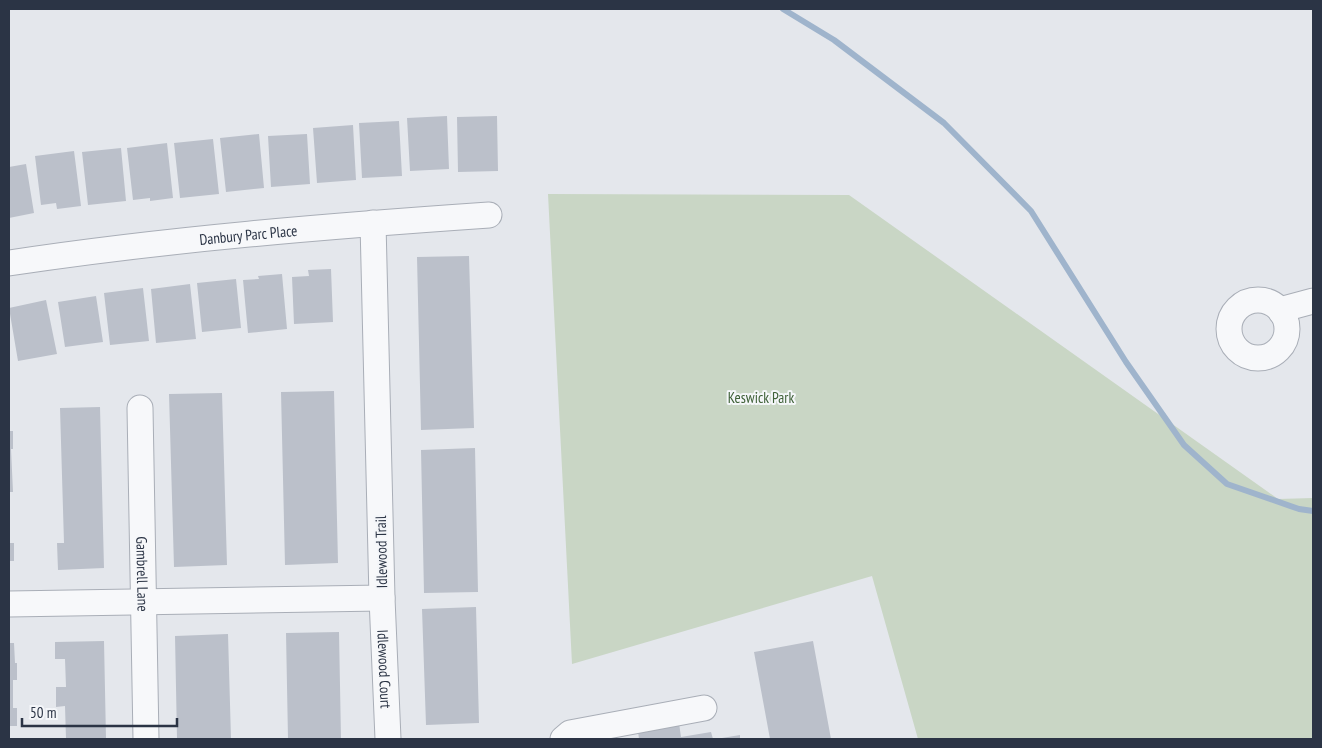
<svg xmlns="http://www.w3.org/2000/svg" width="1322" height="748" viewBox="0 0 1322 748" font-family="'PT Sans Narrow',sans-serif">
  <rect width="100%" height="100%" fill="#e4e7ec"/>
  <path fill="#c9d6c5" d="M 548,194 L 849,195 L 1278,499 L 1313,498 L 1313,739 L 918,739 L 872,576 L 572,664 Z"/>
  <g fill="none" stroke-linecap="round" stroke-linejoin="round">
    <path stroke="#9fb4cc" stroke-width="6" d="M 783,9 L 834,40 L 944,123 L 1031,211 L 1126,362 L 1184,445 L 1227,484 L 1299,509 L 1313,511"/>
  </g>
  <path fill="#bbc0ca" d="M 447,116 L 449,169 L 410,171 L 407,118 Z
    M 497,116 L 498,171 L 458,172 L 457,117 Z
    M 399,121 L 402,176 L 362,178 L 359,123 Z
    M 353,125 L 356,180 L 317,183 L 313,128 Z
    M 259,134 L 264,188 L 226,192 L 220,138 Z
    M 307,134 L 310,184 L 271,187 L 268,136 Z
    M 213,139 L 219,194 L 180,198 L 174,143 Z
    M 167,143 L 173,198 L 150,201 L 150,198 L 133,200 L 127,148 Z
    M 121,148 L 126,201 L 88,205 L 82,152 Z
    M 74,151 L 81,206 L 57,209 L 56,203 L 41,205 L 35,156 Z
    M 26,164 L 34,213 L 9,218 L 9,167 Z
    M 469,256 L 474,428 L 421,430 L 417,257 Z
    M 331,269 L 333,322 L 294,324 L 292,277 L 309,276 L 308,270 Z
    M 282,274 L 287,329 L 248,333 L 243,280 L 259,279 L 258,276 Z
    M 236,279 L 241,328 L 202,332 L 197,283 Z
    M 190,284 L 196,339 L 156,343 L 151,289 Z
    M 143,288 L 149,341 L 110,345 L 104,293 Z
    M 96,296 L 103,342 L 65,347 L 58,302 Z
    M 46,300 L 57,354 L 18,361 L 9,308 Z
    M 334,391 L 338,563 L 285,565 L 281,392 Z
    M 222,393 L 227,565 L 174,567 L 169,394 Z
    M 100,407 L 104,568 L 58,570 L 57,543 L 64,543 L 60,408 Z
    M 9,431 L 13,431 L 13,449 L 11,449 L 13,492 L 9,492 Z
    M 475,448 L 478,592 L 424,593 L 421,450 Z
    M 9,543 L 14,543 L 14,561 L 9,561 Z
    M 476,607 L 479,723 L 426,725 L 422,609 Z
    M 339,632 L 341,739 L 288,739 L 286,633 Z
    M 228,634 L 231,739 L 177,739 L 175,636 Z
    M 104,641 L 106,739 L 66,739 L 65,706 L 56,707 L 56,687 L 66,687 L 65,659 L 55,659 L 55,642 Z
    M 813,641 L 831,739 L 770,739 L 754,652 Z
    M 9,643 L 14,643 L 15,663 L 17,663 L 17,680 L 13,680 L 13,708 L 17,708 L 17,726 L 9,726 Z
    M 678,716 L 681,737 L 711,732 L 713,739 L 639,739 L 637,724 Z
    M 740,735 L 740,739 L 722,739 L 722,738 Z"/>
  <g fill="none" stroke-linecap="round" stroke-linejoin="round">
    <defs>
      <g id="minor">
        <path id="s1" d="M 9,263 C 168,239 329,226 489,215"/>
        <circle cx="1258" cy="329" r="29"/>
        <path d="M 1281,312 L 1287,308 L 1313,301"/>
        <path id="s2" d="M 140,408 L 146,739"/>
        <path id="s3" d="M 382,598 L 388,739"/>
        <path d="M 9,604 L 382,598 L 373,223"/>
        <path d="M 563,739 L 570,733 L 704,708"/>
      </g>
    </defs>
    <use href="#minor" stroke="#a9aeb7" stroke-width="27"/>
    <use href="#minor" stroke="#f7f8fa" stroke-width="25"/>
  </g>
  <g text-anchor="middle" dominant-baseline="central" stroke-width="4" stroke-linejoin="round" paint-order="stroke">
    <g font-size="15" fill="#2b3445" stroke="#f4f6f9">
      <text stroke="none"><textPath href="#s1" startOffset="241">Danbury Parc Place</textPath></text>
      <text transform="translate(381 552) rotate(-91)">Idlewood Trail</text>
      <text stroke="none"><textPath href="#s2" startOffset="166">Gambrell Lane</textPath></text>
      <text stroke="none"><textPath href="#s3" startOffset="71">Idlewood Court</textPath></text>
    </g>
    <g font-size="15" fill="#3f6138" stroke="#f4f6f9">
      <text x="761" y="397">Keswick Park</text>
    </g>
  </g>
  <rect width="1322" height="748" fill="none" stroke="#2b3445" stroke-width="20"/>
  <path d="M22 718v8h155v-8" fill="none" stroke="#2b3445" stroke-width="2.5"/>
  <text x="30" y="718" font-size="15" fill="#2b3445" stroke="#f4f6f9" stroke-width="4" paint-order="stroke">50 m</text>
</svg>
